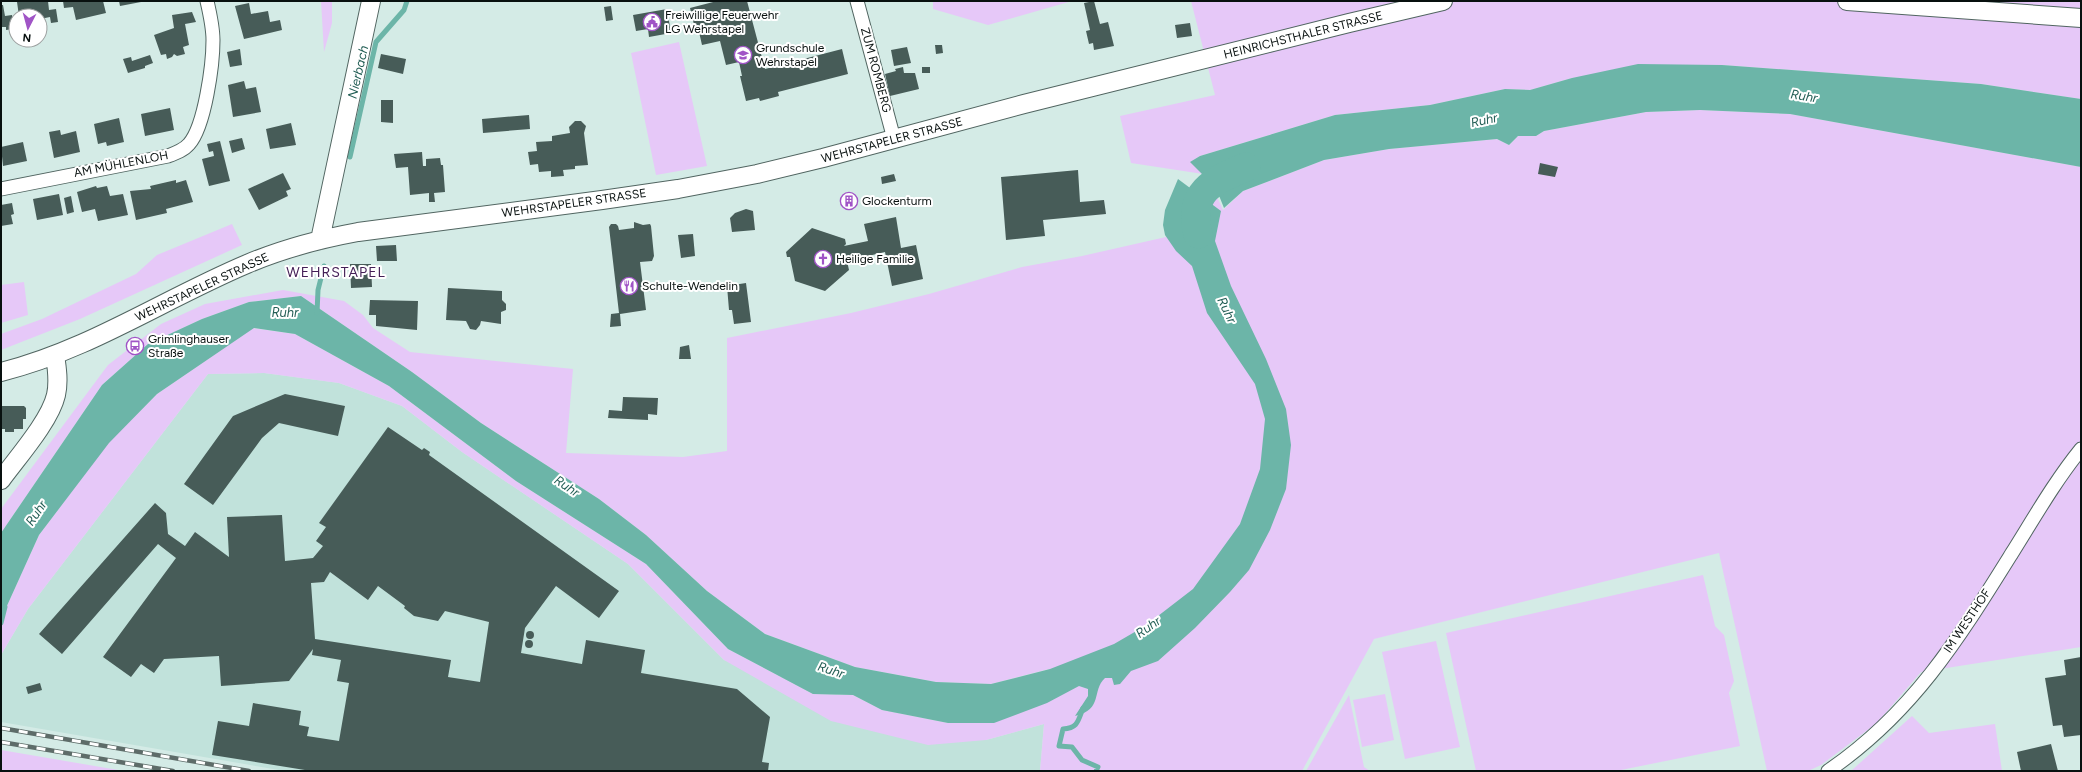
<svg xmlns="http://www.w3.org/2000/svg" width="2082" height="772" viewBox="0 0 2082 772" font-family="Figtree,sans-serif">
  <rect width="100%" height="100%" fill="#d4ebe6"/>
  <path fill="#c1e2db" d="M 264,373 L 339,383 L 402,406 L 462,452 L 628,564 L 724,660 L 986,740 L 1044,724 L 1040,771 L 285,771 L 1,722 L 1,655 L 28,609 L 208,374 Z"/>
  <path fill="#e6c8f8" d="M 321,1 L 332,1 L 332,23 L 324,52 Z
    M 933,1 L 1072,1 L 988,25 L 933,9 Z
    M 1191,1 L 2081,1 L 2081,99 L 1981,84 L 1722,65 L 1572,78 L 1530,90 L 1505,89 L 1430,105 L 1335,115 L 1200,156 L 1191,162 L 1203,174 L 1131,163 L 1120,116 L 1215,95 Z
    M 679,42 L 707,166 L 656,175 L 631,53 Z
    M 1700,110 L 1790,114 L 2081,167 L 2081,647 L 1921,672 L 1877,723 L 1821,765 L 1808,771 L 1767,771 L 1719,553 L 1374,639 L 1302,771 L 1040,771 L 1044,724 L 986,740 L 928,745 L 831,721 L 724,660 L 628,564 L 462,452 L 402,406 L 339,383 L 264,373 L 208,374 L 28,609 L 1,655 L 1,619 L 39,535 L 108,443 L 157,394 L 253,328 L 295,334 L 389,386 L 516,481 L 646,564 L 728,649 L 813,694 L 853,695 L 882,710 L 948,723 L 994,723 L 1049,669 L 991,684 L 936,682 L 855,667 L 765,634 L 707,591 L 646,535 L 599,499 L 481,423 L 412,372 L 301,296 L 249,302 L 202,319 L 148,344 L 102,385 L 1,533 L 1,509 L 108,365 L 161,324 L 205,304 L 283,290 L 344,301 L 363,315 L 373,328 L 410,352 L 573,369 L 566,453 L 683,457 L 727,451 L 727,338 L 851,313 L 929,294 L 1022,267 L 1082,256 L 1197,230 L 1214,190 L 1223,210 L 1243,191 L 1324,160 L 1389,149 L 1497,139 L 1509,145 L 1518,136 L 1536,136 L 1544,131 L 1646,112 Z
    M 232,224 L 242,245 L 80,319 L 1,350 L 1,334 L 42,319 L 136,274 L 157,255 Z
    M 24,282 L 28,315 L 1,323 L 1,285 Z
    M 1703,575 L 1715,626 L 1724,635 L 1734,681 L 1729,693 L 1740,746 L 1616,771 L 1476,771 L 1446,633 Z
    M 1436,641 L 1460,747 L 1405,759 L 1382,652 Z
    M 1385,694 L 1394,740 L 1362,747 L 1353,700 Z
    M 1349,695 L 1364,767 L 1370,771 L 1306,771 Z
    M 1912,716 L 1929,733 L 1995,724 L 2002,771 L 1851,771 Z
    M 1,750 L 124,771 L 1,771 Z"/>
  <path fill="#6cb5a8" d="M 1638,64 L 1722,65 L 1981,84 L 2081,99 L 2081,167 L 1790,114 L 1700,110 L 1646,112 L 1544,131 L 1536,136 L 1518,136 L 1509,145 L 1497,139 L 1389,149 L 1324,160 L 1243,191 L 1224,208 L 1216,188 L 1190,162 L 1200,156 L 1335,115 L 1430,105 L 1505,89 L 1530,90 L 1572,78 Z
    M 1178,179 L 1221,211 L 1215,241 L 1231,286 L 1266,359 L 1286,409 L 1291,445 L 1286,489 L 1270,530 L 1249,570 L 1230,592 L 1195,628 L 1158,661 L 1131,671 L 1120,684 L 1114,685 L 1112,678 L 1105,678 C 1091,691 1104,709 1075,716 L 1088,696 L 1088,689 L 1079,686 L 1047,703 L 994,723 L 948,723 L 882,710 L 853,695 L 813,694 L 728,649 L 646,564 L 516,481 L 389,386 L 295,334 L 254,328 L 157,394 L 109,443 L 39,535 L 1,619 L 1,533 L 102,385 L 148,344 L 202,319 L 249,302 L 301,296 L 412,372 L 481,423 L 599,499 L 646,535 L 707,591 L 765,634 L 855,667 L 936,682 L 991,684 L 1050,669 L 1114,644 L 1145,626 L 1193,589 L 1240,524 L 1260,469 L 1265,419 L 1255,384 L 1207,313 L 1192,266 L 1176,251 L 1165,235 L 1163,225 L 1165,210 Z"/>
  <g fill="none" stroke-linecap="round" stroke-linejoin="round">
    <path stroke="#6cb5a8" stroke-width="5" d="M 350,157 L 376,42 L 404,10 L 407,1
      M 317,313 L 318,290 L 324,266
      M 1,623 L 5,607
      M 1083,708 C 1078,721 1078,728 1063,729 L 1059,746 L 1072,747 L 1082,760 L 1098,767 L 1096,771"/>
    <path stroke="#6cb5a8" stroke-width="29" d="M 1198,234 C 1187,193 1213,180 1246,167"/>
  </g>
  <path fill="#475c58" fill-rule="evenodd" d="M 25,1 L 48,1 L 49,10 L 56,9 L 58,22 L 51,23 L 50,17 L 40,19 L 40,16 L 19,16 L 17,2 Z
    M 63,1 L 103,1 L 106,13 L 76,20 L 73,7 L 64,8 Z
    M 119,1 L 141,1 L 141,2 L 120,6 Z
    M 717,1 L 747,1 L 765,69 L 842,49 L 848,74 L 778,92 L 779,96 L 760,101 L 759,98 L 746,101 L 740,76 L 742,76 L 739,62 L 726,65 L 720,41 L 702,45 L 699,32 L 696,33 L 690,8 Z
    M 1094,1 L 1100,24 L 1108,22 L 1114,46 L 1094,50 L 1093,43 L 1089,44 L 1086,31 L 1090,30 L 1084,3 Z
    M 249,3 L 251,14 L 268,11 L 270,22 L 280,20 L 282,30 L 244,39 L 235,6 Z
    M 1,5 L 3,5 L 5,16 L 12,15 L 14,29 L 6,30 L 6,27 L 1,27 Z
    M 611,6 L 613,20 L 606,21 L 604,7 Z
    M 667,9 L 671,33 L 649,37 L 648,29 L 636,31 L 633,15 Z
    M 192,12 L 196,22 L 185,24 L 189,45 L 183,47 L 185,54 L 177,56 L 174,54 L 172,57 L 167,59 L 166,54 L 161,55 L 154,35 L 174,28 L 172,15 Z
    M 1190,23 L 1192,36 L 1177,38 L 1175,25 Z
    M 935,45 L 942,45 L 943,53 L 936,54 Z
    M 907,47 L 911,63 L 894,66 L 891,50 Z
    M 240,49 L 242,65 L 230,67 L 227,52 Z
    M 381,54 L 406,59 L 403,74 L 378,68 Z
    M 150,55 L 153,63 L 145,66 L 145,68 L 128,73 L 123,59 L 131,57 L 132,61 Z
    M 903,67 L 904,73 L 915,73 L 919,89 L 890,96 L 885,74 L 896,71 L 895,69 Z
    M 922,67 L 930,67 L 930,73 L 922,73 Z
    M 244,81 L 246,89 L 256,87 L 261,112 L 233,117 L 228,85 Z
    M 381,100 L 393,100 L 393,123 L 381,122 Z
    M 170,108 L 174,130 L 145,136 L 141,114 Z
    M 529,115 L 530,129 L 483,133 L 482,119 Z
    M 119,118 L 124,142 L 107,146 L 106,142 L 98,144 L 94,124 Z
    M 575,121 L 581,121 L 586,126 L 584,133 L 588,165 L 575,166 L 575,169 L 563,170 L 564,176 L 551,177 L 551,171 L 539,172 L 538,164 L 530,165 L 528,152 L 537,151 L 536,142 L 552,141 L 552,136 L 570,133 L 569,127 Z
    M 291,123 L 296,145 L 270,149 L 266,129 Z
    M 60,130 L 61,135 L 76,131 L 80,152 L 54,158 L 49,132 Z
    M 242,138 L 245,149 L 232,153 L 229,141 Z
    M 220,141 L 230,181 L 209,186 L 202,159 L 214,156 L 213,151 L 209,152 L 207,144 Z
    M 23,142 L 27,161 L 3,166 L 1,147 Z
    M 422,152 L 423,166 L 426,166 L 426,159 L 440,158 L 441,165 L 443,165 L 445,192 L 434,193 L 435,202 L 429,202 L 429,193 L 410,195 L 408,167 L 396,168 L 394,154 Z
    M 1540,163 L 1558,167 L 1555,177 L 1538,174 Z
    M 1078,170 L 1080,202 L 1104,200 L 1106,214 L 1043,220 L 1045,236 L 1006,240 L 1001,177 Z
    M 283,173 L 291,189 L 286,191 L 288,196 L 259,210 L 248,189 Z
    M 894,174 L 896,181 L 882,184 L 881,177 Z
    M 176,180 L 176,183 L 186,180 L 193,202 L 166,209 L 167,213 L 136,220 L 130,191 L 151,189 L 150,186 Z
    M 96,186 L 97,188 L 107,186 L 110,196 L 123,194 L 128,215 L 98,221 L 95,209 L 82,212 L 77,192 Z
    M 59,194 L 63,215 L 37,220 L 33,199 Z
    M 853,194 L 855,205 L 844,207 L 842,197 Z
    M 71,196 L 74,212 L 67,214 L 64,198 Z
    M 12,203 L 14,214 L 11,215 L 13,224 L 1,226 L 1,205 Z
    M 746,209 L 753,211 L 755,230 L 732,232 L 730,218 L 735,213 Z
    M 896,217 L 901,248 L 916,245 L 923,279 L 892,286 L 885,252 L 847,261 L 849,270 L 825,291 L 795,281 L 790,257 L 787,257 L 786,252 L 812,228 L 845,239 L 846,244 L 844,246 L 868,241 L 864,224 Z
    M 634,222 L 643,225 L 650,224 L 651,226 L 654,256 L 652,261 L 640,262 L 646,310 L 620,314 L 621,326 L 610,327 L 611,314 L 619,313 L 609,227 L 611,224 L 616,224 L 618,226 L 619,230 L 634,228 Z
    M 693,234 L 695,256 L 681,258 L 678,235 Z
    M 396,245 L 397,261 L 377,261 L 376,246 Z
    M 350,264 L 371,264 L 372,287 L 351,288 Z
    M 746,283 L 751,322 L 734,324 L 732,310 L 729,310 L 727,286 Z
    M 448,288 L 502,291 L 502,300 L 506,304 L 506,310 L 501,312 L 501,324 L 481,321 L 480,325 L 476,330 L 470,329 L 466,321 L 446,320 Z
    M 370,300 L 418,301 L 417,330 L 376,326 L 376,315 L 369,315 Z
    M 689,345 L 691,359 L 679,359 L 680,347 Z
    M 285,394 L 345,406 L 338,436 L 279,423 L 262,438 L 213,505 L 184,484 L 233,416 Z
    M 623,397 L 658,398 L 657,415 L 648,414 L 648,420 L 608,418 L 609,410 L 622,411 Z
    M 1,406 L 24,406 L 26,408 L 26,419 L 23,419 L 23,429 L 14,429 L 14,432 L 5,432 L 5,429 L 1,429 Z
    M 388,427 L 422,450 L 424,448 L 430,452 L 429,455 L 619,591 L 599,618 L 556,586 L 525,628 L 521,653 L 582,664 L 586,640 L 645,650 L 641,673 L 737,689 L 770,717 L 762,762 L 769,763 L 768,771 L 311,771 L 212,755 L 218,721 L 249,726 L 253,703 L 301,711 L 299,725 L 309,727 L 307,736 L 339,741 L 349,683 L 337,681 L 341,660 L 312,655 L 313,649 L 289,681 L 221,686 L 219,656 L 164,659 L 154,673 L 141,664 L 131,677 L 103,657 L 176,558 L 158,544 L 62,654 L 39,634 L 155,503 L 166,513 L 168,534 L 185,546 L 195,532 L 229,557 L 227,517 L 282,515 L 285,561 L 313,558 L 323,546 L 316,541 L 326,527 L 319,523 ZM 330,572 L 368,600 L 378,586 L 405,606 L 404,608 L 414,616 L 438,621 L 445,611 L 489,622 L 480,682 L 448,677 L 451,660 L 315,639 L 311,583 L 324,582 Z
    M526 635a4 4 0 1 1 8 0a4 4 0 1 1-8 0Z
    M525 644a4 4 0 1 1 8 0a4 4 0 1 1-8 0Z
    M 2081,657 L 2081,735 L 2064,737 L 2062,725 L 2053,726 L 2045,678 L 2066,675 L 2064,660 Z
    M 40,683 L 42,690 L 28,694 L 26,687 Z
    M 2051,744 L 2058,771 L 2021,771 L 2017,752 Z"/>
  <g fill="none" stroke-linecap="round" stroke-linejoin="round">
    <defs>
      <path id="street" d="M 857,1 L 894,139
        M 1,189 L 168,156 C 176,153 184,150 189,144 C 205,126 213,64 213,40 C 213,27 210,14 207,1
        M 1828,771 C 1913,713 1959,638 2012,553 C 2034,518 2055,481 2081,449"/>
      <path id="secondary" d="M 1847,1 L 2081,18
        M 320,240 L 371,1
        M 1,372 C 89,350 164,299 247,264 C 282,249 320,239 358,232 L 602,200 L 678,189 L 757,174 L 823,158 L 1024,104 L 1349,23 L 1443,1
        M 1,480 C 17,458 50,421 56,395 C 59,382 57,368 55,355"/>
    </defs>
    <use href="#street" stroke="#516561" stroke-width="15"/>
    <use href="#secondary" stroke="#516561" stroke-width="20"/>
    <use href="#street" stroke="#fff" stroke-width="13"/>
    <use href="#secondary" stroke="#fff" stroke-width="18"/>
    <defs>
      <path id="rail" d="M 1,728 L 249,771
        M 1,742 L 173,771"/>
    </defs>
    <use href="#rail" stroke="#5e6c69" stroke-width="4.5"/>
    <use href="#rail" stroke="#fff" stroke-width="3" stroke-dasharray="9" stroke-linecap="butt"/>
  </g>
  <defs>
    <symbol id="civic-ring" viewBox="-11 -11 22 22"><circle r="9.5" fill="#fff" stroke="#a054c6" stroke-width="1.5"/><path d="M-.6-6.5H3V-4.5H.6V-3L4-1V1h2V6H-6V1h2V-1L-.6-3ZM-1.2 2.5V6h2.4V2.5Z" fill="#a054c6"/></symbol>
    <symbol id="school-ring" viewBox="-11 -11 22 22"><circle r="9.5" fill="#fff" stroke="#a054c6" stroke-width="1.5"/><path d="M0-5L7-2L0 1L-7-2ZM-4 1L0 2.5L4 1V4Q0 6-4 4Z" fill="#a054c6"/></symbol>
    <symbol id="building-ring" viewBox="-11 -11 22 22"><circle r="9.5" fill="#fff" stroke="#a054c6" stroke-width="1.5"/><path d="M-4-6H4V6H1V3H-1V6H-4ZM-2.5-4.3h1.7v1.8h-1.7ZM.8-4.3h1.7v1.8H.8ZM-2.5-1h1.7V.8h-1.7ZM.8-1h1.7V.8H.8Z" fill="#a054c6"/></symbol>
    <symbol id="church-ring" viewBox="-11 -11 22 22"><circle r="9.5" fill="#fff" stroke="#a054c6" stroke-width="1.5"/><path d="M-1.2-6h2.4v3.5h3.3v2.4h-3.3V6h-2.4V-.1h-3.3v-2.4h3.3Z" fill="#a054c6"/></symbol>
    <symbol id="restaurant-ring" viewBox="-11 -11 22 22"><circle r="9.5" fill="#fff" stroke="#a054c6" stroke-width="1.5"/><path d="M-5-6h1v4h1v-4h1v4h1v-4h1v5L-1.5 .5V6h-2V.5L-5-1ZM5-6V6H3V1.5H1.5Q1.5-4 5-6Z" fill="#a054c6"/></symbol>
    <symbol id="bus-ring" viewBox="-11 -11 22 22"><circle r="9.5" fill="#fff" stroke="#a054c6" stroke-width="1.5"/><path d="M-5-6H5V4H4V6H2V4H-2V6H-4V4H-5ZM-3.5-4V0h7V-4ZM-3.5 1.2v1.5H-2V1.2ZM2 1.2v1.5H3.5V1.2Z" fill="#a054c6"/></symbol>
  </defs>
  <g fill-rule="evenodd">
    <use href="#civic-ring" x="642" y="12" width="20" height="20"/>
    <use href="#school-ring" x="733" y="45" width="20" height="20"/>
    <use href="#building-ring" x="839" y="191" width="20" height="20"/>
    <use href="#church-ring" x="813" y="249" width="20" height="20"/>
    <use href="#restaurant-ring" x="619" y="276" width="20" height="20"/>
    <use href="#bus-ring" x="125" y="336" width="20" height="20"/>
  </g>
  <g text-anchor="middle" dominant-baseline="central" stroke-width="4" stroke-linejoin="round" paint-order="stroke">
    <g font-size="12" fill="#08100f" stroke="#fff" text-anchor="start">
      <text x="665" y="15">Freiwillige Feuerwehr<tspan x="665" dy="14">LG Wehrstapel</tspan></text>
      <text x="756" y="48">Grundschule<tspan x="756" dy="14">Wehrstapel</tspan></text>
      <text x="862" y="201">Glockenturm</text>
      <text x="836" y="259">Heilige Familie</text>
      <text x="642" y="286">Schulte-Wendelin</text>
      <text x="148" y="339">Grimlinghauser<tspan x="148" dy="14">Straße</tspan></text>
    </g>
    <g font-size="12" fill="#08100f" stroke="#fff">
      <text transform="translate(1303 35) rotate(-14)">HEINRICHSTHALER STRASSE</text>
      <text transform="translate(876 70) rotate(75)">ZUM ROMBERG</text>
      <text transform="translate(892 140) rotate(-15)">WEHRSTAPELER STRASSE</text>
      <text transform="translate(121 164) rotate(-11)">AM MÜHLENLOH</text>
      <text transform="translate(574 203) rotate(-8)">WEHRSTAPELER STRASSE</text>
      <text transform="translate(202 287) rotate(-25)">WEHRSTAPELER STRASSE</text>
      <text transform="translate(1967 621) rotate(-56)">IM WESTHOF</text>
    </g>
    <g font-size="13" font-style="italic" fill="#245f56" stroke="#fff">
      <text transform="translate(358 72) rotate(-77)">Nierbach</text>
      <text transform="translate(1804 96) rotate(9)">Ruhr</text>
      <text transform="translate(1484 120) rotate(-12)">Ruhr</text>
      <text transform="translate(1227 310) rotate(64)">Ruhr</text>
      <text x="285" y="312">Ruhr</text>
      <text transform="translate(567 486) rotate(34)">Ruhr</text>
      <text transform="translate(36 513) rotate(-56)">Ruhr</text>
      <text transform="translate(1148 627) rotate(-35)">Ruhr</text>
      <text transform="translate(831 670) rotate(18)">Ruhr</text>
    </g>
    <g font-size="14" letter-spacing="1" fill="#431f56" stroke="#fff">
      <text x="336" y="272">WEHRSTAPEL</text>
    </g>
  </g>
  <rect width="2082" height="772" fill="none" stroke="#08100f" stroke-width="4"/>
  <g transform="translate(28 28) rotate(186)"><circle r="19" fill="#ffffff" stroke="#9c9f9f"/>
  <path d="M0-3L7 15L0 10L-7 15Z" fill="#a054c6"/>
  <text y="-6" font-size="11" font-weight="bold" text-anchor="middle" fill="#08100f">N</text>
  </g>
</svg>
